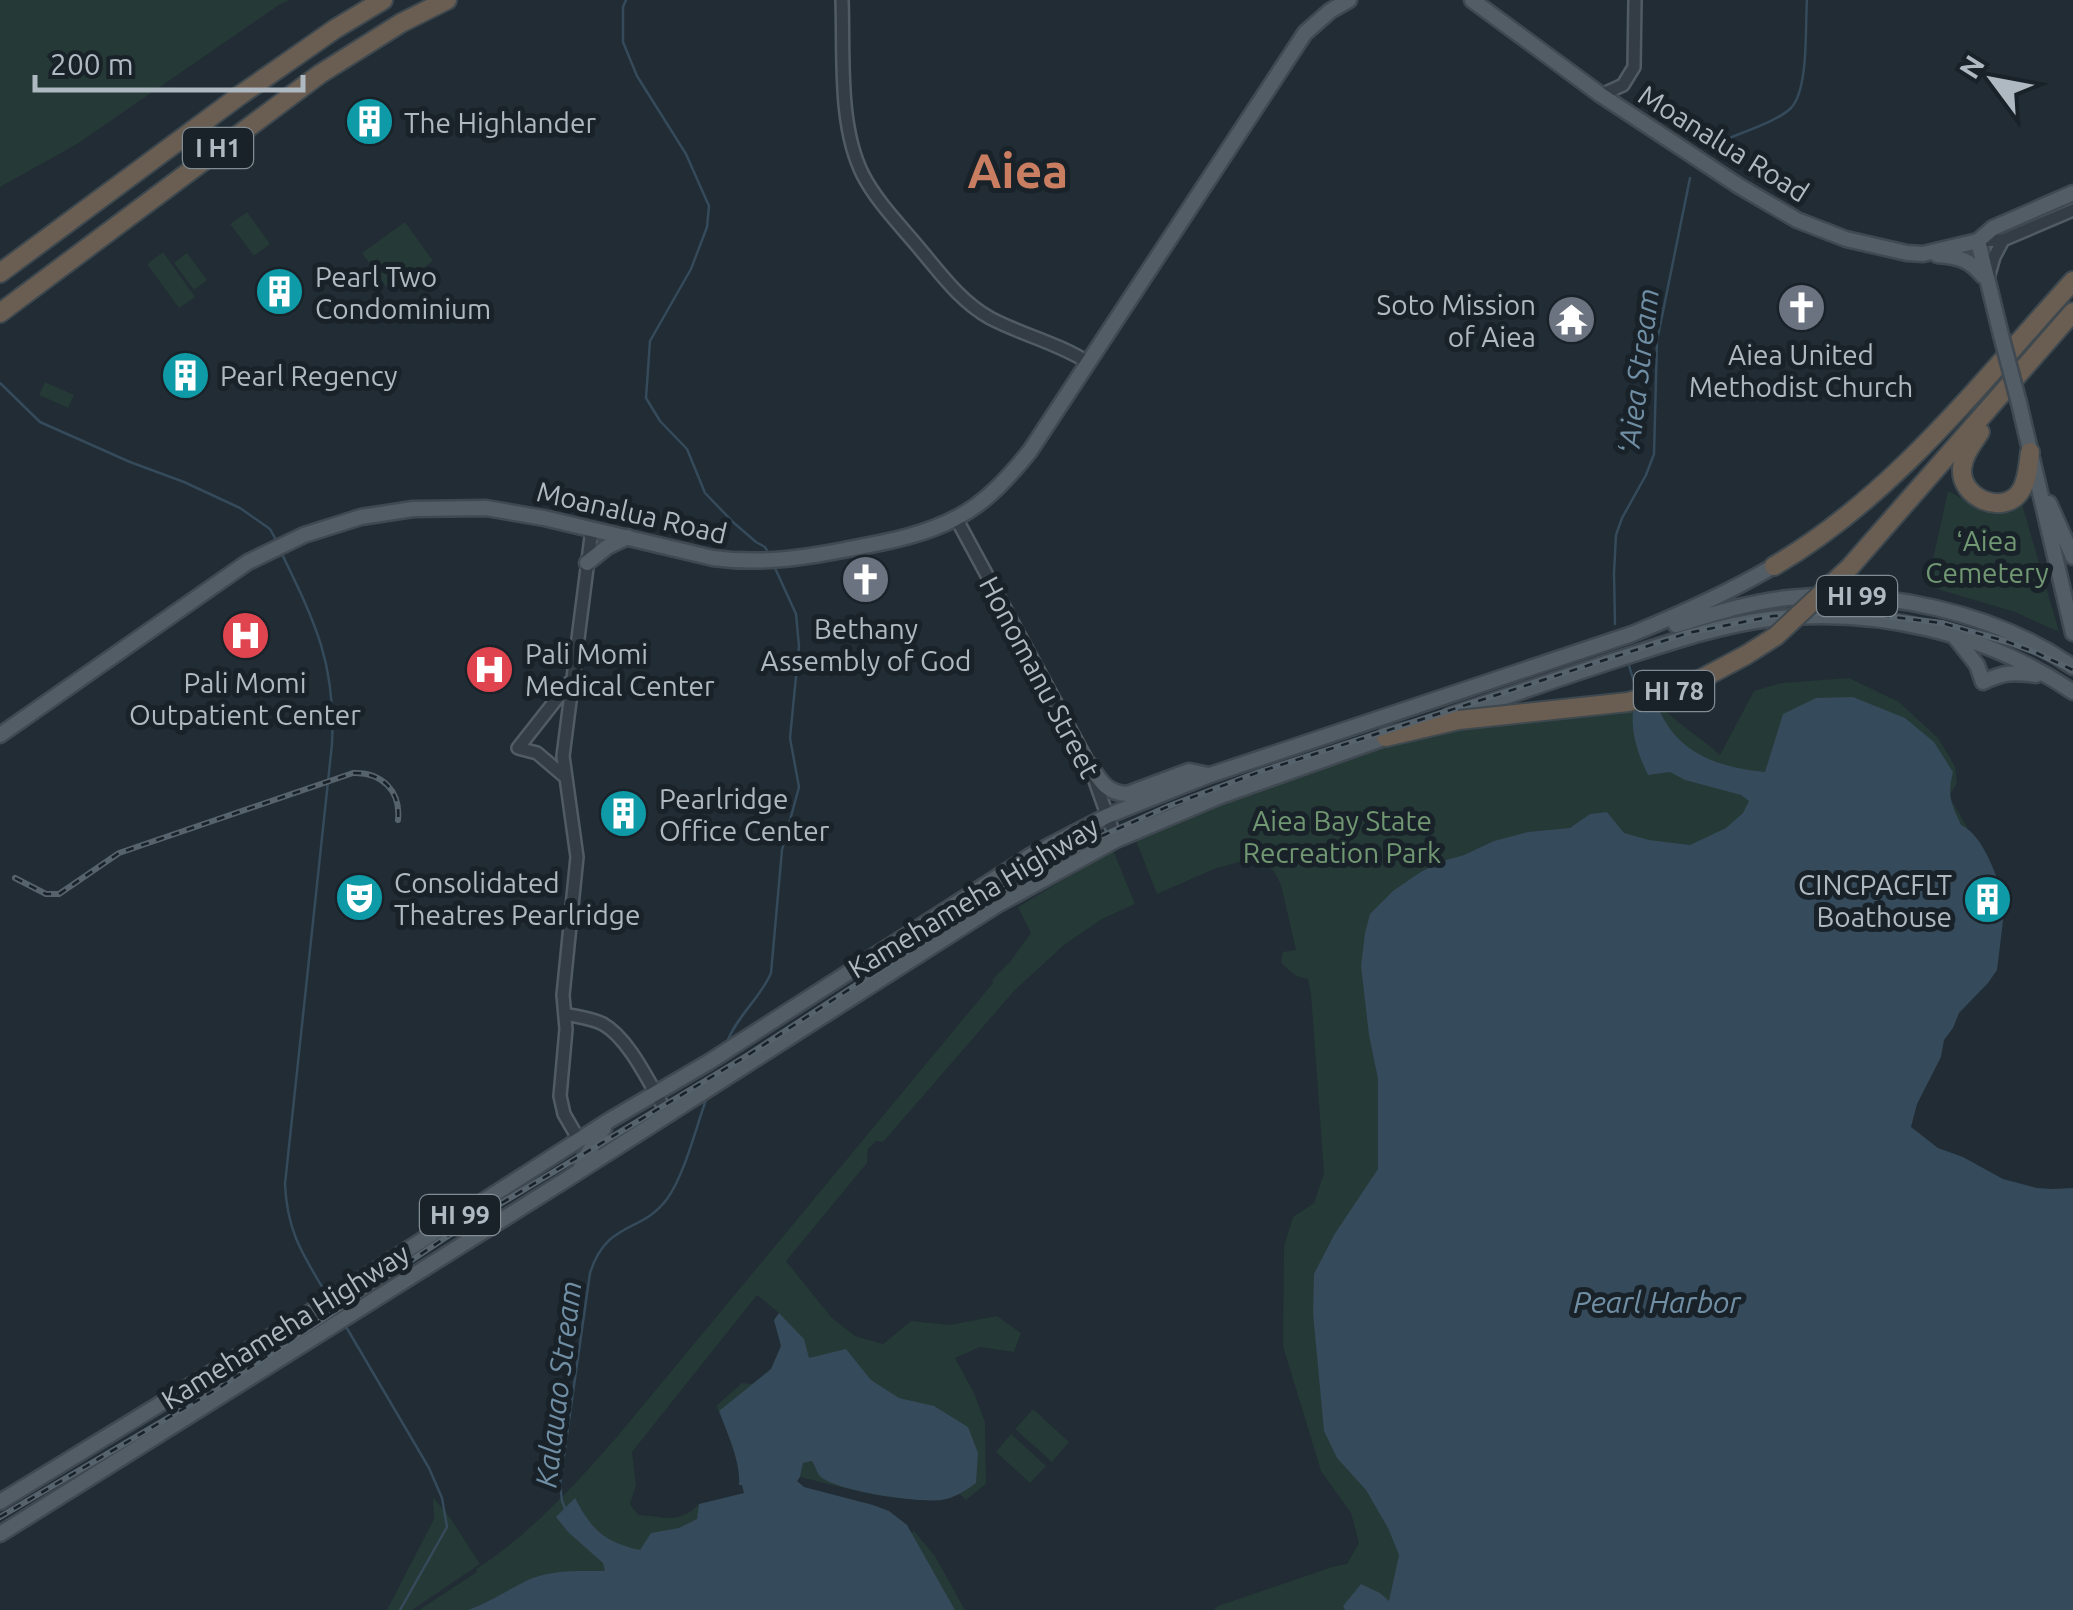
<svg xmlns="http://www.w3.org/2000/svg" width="2073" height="1610" viewBox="0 0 2073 1610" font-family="Ubuntu,sans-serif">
  <rect width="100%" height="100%" fill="#212c34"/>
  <path fill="#253936" d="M 0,0 L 290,0 L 279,5 L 77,144 L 0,187 Z
    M 247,212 L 270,244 L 254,256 L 230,224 Z
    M 405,222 L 433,261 L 390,292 L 362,253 Z
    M 163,252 L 195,297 L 179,308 L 147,264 Z
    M 187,253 L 207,280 L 194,290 L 174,263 Z
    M 45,382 L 74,395 L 68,408 L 39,395 Z
    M 1948,491 C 1972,503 1996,521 2022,504 L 2059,632 L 2015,612 L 1927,586 Z
    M 1849,678 L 1899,702 L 1938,738 L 1955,766 L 1957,783 L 1949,796 L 1967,827 L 1966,834 L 1780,775 L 1749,777 L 1670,746 L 1656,702 C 1675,722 1699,736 1720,755 L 1754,691 L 1781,683 Z
    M 1650,700 L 1640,737 L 1740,795 L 1763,803 L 1698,848 L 1552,841 L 1464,855 L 1439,863 L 1419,873 L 1384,900 L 1376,973 L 1406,1600 L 1378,1610 L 1214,1610 L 1218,1606 L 1332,1567 L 1347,1564 L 1359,1543 L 1351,1513 L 1321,1471 L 1283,1346 L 1284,1246 L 1293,1217 L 1314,1203 L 1324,1173 L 1311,994 L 1308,979 L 1296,976 L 1281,963 L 1283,952 L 1296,950 L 1281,885 L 1274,871 L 1253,858 L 1214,869 L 1157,894 L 1135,838 L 1304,770 L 1418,736 L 1613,711 Z
    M 1113,850 L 1135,904 L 1102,919 L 1064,945 L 1015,990 L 883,1142 L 876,1141 L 868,1149 L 867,1163 L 786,1261 L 832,1318 L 855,1336 L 883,1344 L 911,1321 L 949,1325 L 997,1316 L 1021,1333 L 1014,1352 L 980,1347 L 955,1358 L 974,1393 L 985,1422 L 986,1484 L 966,1500 L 960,1494 C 909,1509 852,1489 800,1477 L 803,1463 L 813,1461 L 877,1484 L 719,1411 L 716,1406 L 742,1383 L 752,1384 L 771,1369 L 781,1346 L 774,1320 L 779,1313 L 757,1295 L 632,1452 L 636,1485 L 630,1504 L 638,1515 C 665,1516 678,1525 699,1504 L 709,1507 L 705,1524 L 649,1558 L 604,1563 L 606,1572 L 478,1610 L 419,1610 L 477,1572 L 476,1569 C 529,1535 574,1486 616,1438 L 993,983 L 992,980 L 1009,963 L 1031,933 L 1018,907 Z
    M 1033,1409 L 1069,1442 L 1052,1462 L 1015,1429 Z
    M 1011,1434 L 1046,1466 L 1030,1483 L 996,1452 Z
    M 433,1497 L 451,1519 L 480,1564 L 412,1610 L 387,1610 L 434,1519 Z
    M 914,1531 L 935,1556 L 965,1610 L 947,1610 L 902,1538 Z"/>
  <path fill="#354a5a" d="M 1853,697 L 1905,718 L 1934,742 L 1953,772 C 1947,796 1951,803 1961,825 C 1986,837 1996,879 2007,903 L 2004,913 L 1997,970 L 1988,983 L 1959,1013 L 1953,1028 L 1944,1040 L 1941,1057 L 1917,1104 L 1911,1127 L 1938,1148 L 1963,1157 L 2003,1179 L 2037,1188 L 2052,1189 L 2073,1188 L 2073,1610 L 1345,1610 L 1343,1606 L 1361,1584 L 1380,1593 L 1389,1601 L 1399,1555 L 1388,1528 L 1366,1490 L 1337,1458 L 1324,1431 L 1313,1313 L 1314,1274 L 1334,1235 L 1378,1169 L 1378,1079 L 1369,1035 L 1361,966 L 1365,933 L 1370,914 L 1393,891 L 1419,873 L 1439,862 L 1464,855 L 1494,841 L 1528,832 L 1570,828 L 1590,814 L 1607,812 L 1624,833 L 1649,840 L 1690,845 L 1726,828 L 1743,813 L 1749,801 L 1741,795 L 1685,780 L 1670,772 L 1648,775 C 1637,752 1631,734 1633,709 L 1656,702 C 1674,752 1715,767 1765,772 L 1783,714 L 1816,698 Z
    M 779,1313 L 804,1339 L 809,1358 L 846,1349 L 871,1380 L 899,1398 L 934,1406 L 968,1427 L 978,1453 L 976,1483 C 965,1491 955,1498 941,1500 C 920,1503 832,1491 819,1475 C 816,1471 815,1465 812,1461 L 803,1463 L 800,1477 L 797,1481 L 804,1487 L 873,1505 L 889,1511 L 907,1525 L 955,1610 L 468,1610 C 490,1602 506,1591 526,1581 C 550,1569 579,1571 605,1571 L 603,1563 L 568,1532 L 556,1517 L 575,1498 C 592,1530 604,1542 640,1550 L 651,1533 L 679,1528 L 697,1519 L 699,1504 L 744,1493 L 742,1485 L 739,1485 C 741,1463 728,1435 719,1411 L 771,1369 L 781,1346 L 774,1320 Z"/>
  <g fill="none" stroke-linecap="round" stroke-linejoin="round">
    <path stroke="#354a5a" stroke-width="2.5" d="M 626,0 L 623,7 L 623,42 L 637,76 L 686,154 L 709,206 L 707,227 L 691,269 L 650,341 L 646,398 L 660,421 L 687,449 L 705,493 L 734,523 L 756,542 L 765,547 L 770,556
      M 1720,142 C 1739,133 1777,122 1791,108 C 1809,89 1805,26 1807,0
      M 0,383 L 40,422 L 130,462 L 184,482 L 240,508 L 270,529 L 276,540
      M 281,552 C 315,622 336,664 332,744 L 285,1184 C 287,1233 304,1256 328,1297
      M 1615,624 L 1614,573 L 1616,535 L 1622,518 L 1646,475 L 1654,454 L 1657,341 L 1690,178
      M 1628,662 L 1637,692
      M 727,1042 C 737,1016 761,997 771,973 L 782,850 L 799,787 L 790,738 L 799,646 L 796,614 L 775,568
      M 345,1325 L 429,1468 L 442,1498 L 447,1527 L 400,1610
      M 566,1511 L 562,1501 L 560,1484 L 590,1273 C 607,1220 641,1234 667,1199 C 685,1174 696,1127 707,1097"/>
    <defs>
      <path id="minor" d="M 842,0 C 844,55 838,126 863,175 C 877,202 900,225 919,248 C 941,274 960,301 990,318 C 1022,335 1058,343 1089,363
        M 1601,95 L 1623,85 L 1634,67 L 1635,0
        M 1978,241 L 2003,240 L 2073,210
        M 1988,278 L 1994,257 L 2003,240
        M 956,518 L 1089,764 L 1116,840
        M 564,776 L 537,753 L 518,748 L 570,682
        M 565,1014 C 578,1017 591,1018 603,1024 C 630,1039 651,1087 667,1113
        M 579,1140 L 564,1114 L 560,1096 L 566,1029 L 563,995 L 577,857 L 563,756 L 592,529"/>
      <path id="major" d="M 1472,0 L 1601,95 L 1739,186 L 1797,220 L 1846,239 L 1907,253 L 1923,254 L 1978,241 L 1993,228 L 2073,193
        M 1978,241 L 2001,335
        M 1937,255 C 1959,257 1969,259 1983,276
        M 2019,403 L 2073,633
        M 2049,503 L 2073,557
        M 587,563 L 607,547 L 628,537
        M 1676,625 C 1713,614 1750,602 1788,598 C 1881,587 1996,613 2073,667
        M 1955,637 L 1977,665 L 1983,682 C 2004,672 2013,672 2036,675
        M 1449,716 C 1511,695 1574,673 1637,653 C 1680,639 1723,625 1769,619 C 1875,607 1985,632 2073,692
        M 0,735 L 248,562 L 304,535 L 361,517 L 413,509 L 486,508 L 544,518 L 713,558 C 764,565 809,557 859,547 C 892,541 926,534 956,518 C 986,503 1009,477 1030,451 L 1305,33 L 1330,11 L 1349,0
        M 1089,764 C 1100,780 1106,793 1127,794 L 1189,771 L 1209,775
        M 580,1170 L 584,1159 L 604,1128
        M 0,1502 L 296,1321 L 610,1120 L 709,1062 L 1030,856 L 1107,816 L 1210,775 L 1632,634 C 1681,614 1728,593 1774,566
        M 0,1534 L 567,1179 L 997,905 L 1116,840 L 1218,797 L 1396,734"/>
      <path id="highway" d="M 0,273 L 239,96 L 335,29 L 383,0
        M 0,313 L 320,74 L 401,23 L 447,0
        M 1980,432 C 1973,443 1963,455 1962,469 C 1960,498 2003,516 2020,492 C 2028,481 2028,465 2030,452
        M 1774,566 C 1894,496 1981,382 2073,281
        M 1850,567 L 2073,312
        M 1386,737 L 1459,720"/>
    </defs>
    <use href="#minor" stroke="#515b63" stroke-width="16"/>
    <use href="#major" stroke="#404951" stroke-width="19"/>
    <use href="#highway" stroke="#3e484f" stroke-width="22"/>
    <use href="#minor" stroke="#343d45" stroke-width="11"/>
    <use href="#major" stroke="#525d65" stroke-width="14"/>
    <use href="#highway" stroke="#6a5d51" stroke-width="18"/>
    <defs>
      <path id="rail" d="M 15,878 L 46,894 L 59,894 L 119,853 L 353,773 C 382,772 401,791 398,820
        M 0,1517 L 222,1386 L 460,1228 L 748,1055 L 1010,885 L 1102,836 L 1169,806 L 1259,772 L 1688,633 L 1773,616 L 1830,612 L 1861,613 L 1942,623 L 2008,642 L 2037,653 L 2073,670"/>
    </defs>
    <use href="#rail" stroke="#56626c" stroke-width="6"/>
    <use href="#rail" stroke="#192229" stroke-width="2.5" stroke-dasharray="8" stroke-linecap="butt"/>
    <defs>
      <path id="major-bridge" d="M 2001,335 L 2019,403"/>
      <path id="highway-bridge" d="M 1459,720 L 1628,702 L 1684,688 L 1746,655 L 1776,636 L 1850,567"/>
    </defs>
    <use href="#major-bridge" stroke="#404951" stroke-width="19" stroke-linecap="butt"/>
    <use href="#highway-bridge" stroke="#3e484f" stroke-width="22" stroke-linecap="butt"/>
    <use href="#major-bridge" stroke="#525d65" stroke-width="14"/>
    <use href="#highway-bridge" stroke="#6a5d51" stroke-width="18"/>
  </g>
  <defs>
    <symbol id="building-disc" viewBox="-11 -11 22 22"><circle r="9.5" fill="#0f9aa8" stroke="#192229"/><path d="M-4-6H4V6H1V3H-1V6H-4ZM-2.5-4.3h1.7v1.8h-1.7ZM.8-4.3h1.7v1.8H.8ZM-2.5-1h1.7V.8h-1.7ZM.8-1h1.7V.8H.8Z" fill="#fff"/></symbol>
    <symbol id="church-disc" viewBox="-11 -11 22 22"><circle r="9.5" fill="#6b7280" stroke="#192229"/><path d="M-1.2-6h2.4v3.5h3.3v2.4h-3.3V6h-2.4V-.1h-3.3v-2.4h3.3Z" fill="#fff"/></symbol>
    <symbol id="temple-disc" viewBox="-11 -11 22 22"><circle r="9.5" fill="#6b7280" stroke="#192229"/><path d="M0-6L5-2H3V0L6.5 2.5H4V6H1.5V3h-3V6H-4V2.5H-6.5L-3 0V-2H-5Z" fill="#fff"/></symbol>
    <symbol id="hospital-disc" viewBox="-11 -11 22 22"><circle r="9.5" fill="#e0444e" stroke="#192229"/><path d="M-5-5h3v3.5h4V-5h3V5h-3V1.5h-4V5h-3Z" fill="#fff"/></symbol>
    <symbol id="theatre-disc" viewBox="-11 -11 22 22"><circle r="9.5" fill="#0f9aa8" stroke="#192229"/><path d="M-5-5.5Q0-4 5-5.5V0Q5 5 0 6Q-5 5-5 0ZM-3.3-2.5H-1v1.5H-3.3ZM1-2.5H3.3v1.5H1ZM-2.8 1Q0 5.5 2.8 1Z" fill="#fff"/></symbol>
  </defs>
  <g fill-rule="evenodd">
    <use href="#building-disc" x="342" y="94" width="55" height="55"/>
    <use href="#building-disc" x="252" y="264" width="55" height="55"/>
    <use href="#church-disc" x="1774" y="280" width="55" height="55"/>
    <use href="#temple-disc" x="1544" y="292" width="55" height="55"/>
    <use href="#building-disc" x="158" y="348" width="55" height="55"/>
    <use href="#church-disc" x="838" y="552" width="55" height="55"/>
    <use href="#hospital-disc" x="218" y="608" width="55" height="55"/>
    <use href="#hospital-disc" x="462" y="642" width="55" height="55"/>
    <use href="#building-disc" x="596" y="786" width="55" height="55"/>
    <use href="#theatre-disc" x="332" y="870" width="55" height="55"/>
    <use href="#building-disc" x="1960" y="872" width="55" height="55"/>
  </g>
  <g text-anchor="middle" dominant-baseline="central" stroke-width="10" stroke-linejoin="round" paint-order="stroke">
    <g fill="#192229" stroke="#818c94" stroke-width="2.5">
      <rect x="183" y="128" width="70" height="40" rx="8"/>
      <rect x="1817" y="576" width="80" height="40" rx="8"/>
      <rect x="1634" y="671" width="80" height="40" rx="8"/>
      <rect x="420" y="1195" width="80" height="40" rx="8"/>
    </g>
    <g font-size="25" font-weight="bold" fill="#aeb9c2">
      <text x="218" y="148">I H1</text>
      <text x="1857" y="596">HI 99</text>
      <text x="1674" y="691">HI 78</text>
      <text x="460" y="1215">HI 99</text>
    </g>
    <g font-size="28" fill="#aeb9c2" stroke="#192229" text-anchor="start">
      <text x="404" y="122">The Highlander</text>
      <text x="315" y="276">Pearl Two<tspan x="315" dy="32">Condominium</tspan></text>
      <text x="1536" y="304" text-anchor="end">Soto Mission<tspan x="1536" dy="32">of Aiea</tspan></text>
      <text x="1801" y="354" text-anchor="middle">Aiea United<tspan x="1801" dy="32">Methodist Church</tspan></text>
      <text x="220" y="375">Pearl Regency</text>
      <text x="866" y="628" text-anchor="middle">Bethany<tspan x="866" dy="32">Assembly of God</tspan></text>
      <text x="525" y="653">Pali Momi<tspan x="525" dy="32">Medical Center</tspan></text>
      <text x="245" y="682" text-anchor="middle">Pali Momi<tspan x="245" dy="32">Outpatient Center</tspan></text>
      <text x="659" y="798">Pearlridge<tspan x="659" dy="32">Office Center</tspan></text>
      <text x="394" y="882">Consolidated<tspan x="394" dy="32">Theatres Pearlridge</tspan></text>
      <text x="1952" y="884" text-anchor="end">CINCPACFLT<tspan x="1952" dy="32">Boathouse</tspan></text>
    </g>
    <g font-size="28" fill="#aeb9c2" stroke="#192229">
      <text transform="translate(1724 143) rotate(32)">Moanalua Road</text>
      <text transform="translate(632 512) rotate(13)">Moanalua Road</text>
      <text transform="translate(1040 677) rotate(62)">Honomanu Street</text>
      <text transform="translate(973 897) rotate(-31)">Kamehameha Highway</text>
      <text transform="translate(285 1326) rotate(-32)">Kamehameha Highway</text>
    </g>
    <g font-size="28" fill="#709672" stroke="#192229">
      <text x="1987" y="540">ʻAiea<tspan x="1987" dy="32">Cemetery</tspan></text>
      <text x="1342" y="820">Aiea Bay State<tspan x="1342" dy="32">Recreation Park</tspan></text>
    </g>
    <g font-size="30" font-style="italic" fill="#708ea4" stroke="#192229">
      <text transform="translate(1638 371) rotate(-83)">ʻAiea Stream</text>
      <text x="1657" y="1302">Pearl Harbor</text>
      <text transform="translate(558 1384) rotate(-83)">Kalauao Stream</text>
    </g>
    <g font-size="48" font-weight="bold" fill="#ca7e61" stroke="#192229">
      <text x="1018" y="170">Aiea</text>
    </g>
  </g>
  <g transform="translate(1993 80) rotate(302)" stroke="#192229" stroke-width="8" paint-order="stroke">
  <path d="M0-8L18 38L0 25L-18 38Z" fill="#aeb9c2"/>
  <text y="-15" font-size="28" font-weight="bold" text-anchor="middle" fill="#aeb9c2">N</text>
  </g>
  <path d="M35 75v15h268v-15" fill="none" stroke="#aeb9c2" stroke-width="5"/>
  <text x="50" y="75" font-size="30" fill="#aeb9c2" stroke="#192229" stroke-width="8" paint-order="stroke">200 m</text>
</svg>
